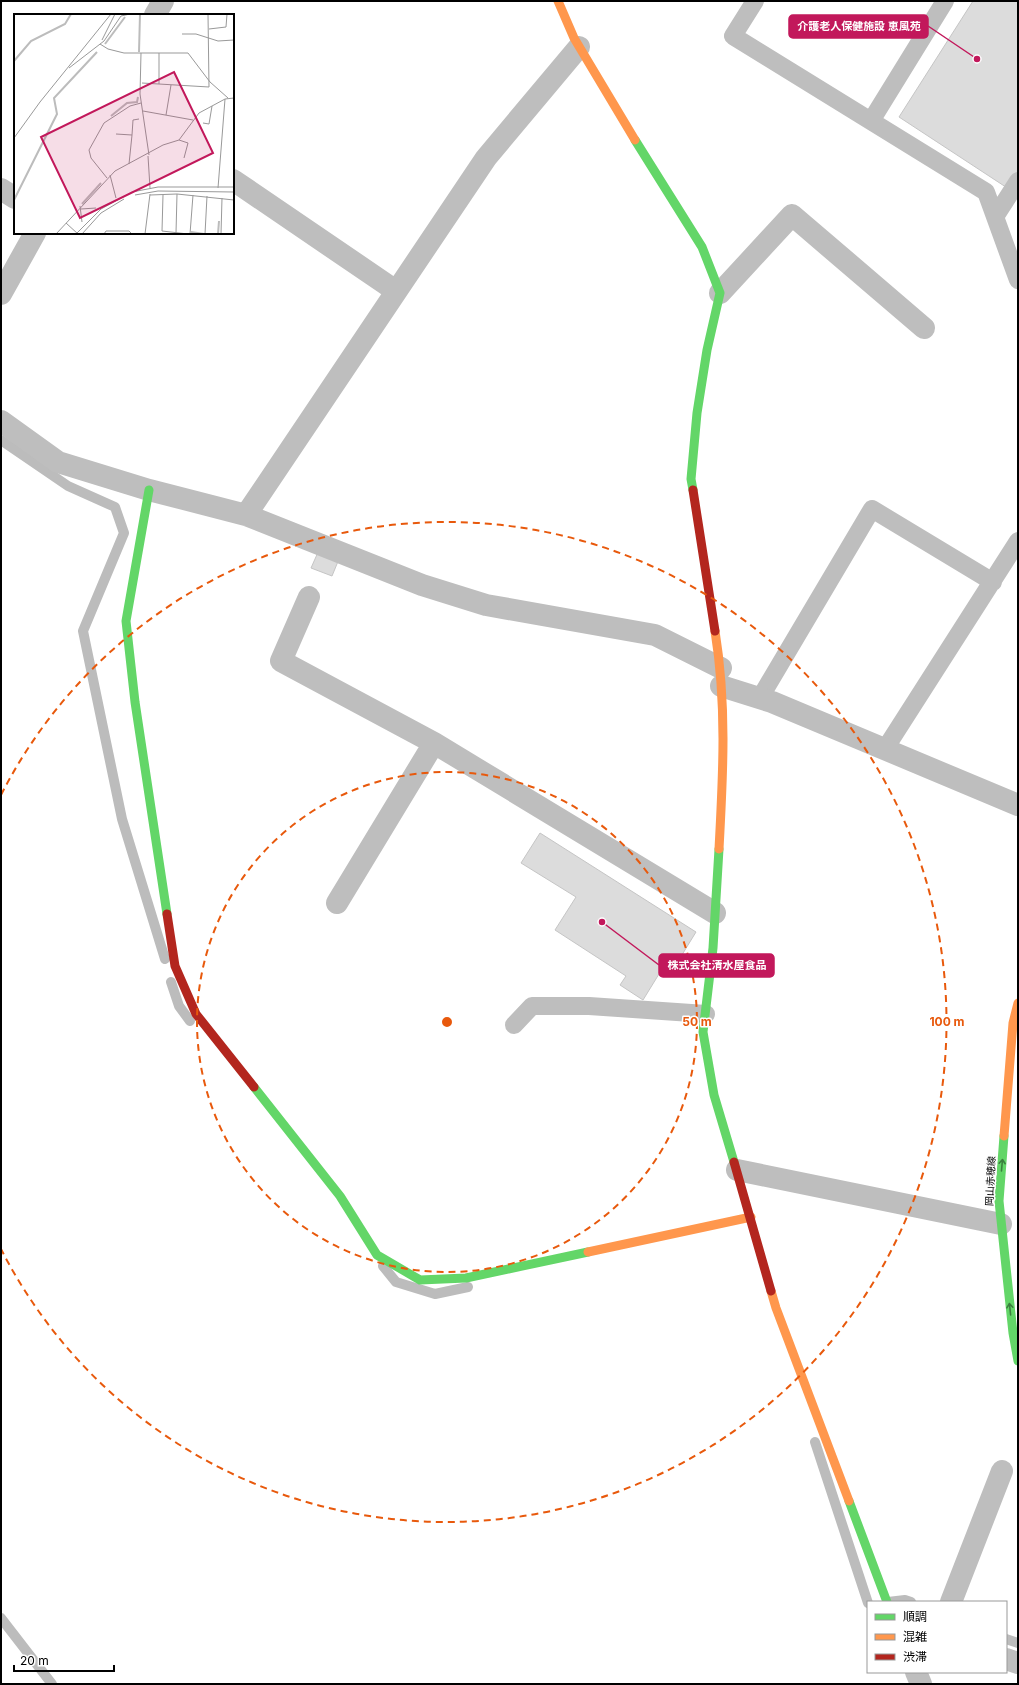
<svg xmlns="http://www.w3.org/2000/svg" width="1019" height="1685" viewBox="0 0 1019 1685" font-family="Inter,'Noto Sans JP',sans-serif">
  <rect width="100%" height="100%" fill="#fff"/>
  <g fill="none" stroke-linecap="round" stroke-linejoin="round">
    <path stroke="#bcbcbc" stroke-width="10" d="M 1,440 L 68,486 L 115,507 L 124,533 L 83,631 L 122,819 L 165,959
      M 171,982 L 179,1006 L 190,1021
      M 383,1266 L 396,1282 L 435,1294 L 468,1287
      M 815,1442 L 868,1603
      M 888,1602 L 905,1600 L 911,1602
      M 1,1618 L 52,1684
      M 1006,1639 L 1018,1643"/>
  </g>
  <path fill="#dcdcdc" stroke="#c5c5c5" d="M 973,1 L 1018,1 L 1018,195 L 899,117 Z
    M 319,550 L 339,559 L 332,576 L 311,568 Z
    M 540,833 L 696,932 L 669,976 L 659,974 L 643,1000 L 620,985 L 626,976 L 555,930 L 576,897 L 521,863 Z"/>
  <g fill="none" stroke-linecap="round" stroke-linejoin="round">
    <path stroke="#bebebe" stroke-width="18" d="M 755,1 L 733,36 L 986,192 L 1018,280
      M 871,121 L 945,1
      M 995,217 L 1018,181
      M 760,698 L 872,509 L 993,582
      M 885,749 L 1018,541
      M 514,1025 L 532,1006 L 589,1006 L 706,1014"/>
    <path stroke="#bebebe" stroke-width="22" d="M 155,15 L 163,1
      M 233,180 L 396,291
      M 1,189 L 15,198
      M 720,293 L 792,215 L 924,328
      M 1,294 L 35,233
      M 1,421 L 58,462 L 149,490 L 246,515 L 422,585 L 486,605 L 655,635 L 721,668
      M 246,515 L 486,158 L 579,47
      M 309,597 L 281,661 L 434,743
      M 721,686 L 772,702 L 1018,805
      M 337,903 L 434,743 L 715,913
      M 737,1170 L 1001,1224
      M 951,1602 L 1002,1471
      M 1006,1659 L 1018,1663
      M 916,1672 L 921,1684"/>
    <path stroke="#63d668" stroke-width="9" d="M 635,140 L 702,247 L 720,293 L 707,350 L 697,413 L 691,479 L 693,490
      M 149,490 L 126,621 L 135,702 L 167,914
      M 719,849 L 713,948 L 703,1032 L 714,1095 L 734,1162
      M 254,1087 L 340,1196 L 377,1255 L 420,1280 L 466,1278 L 588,1252
      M 1004,1136 L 999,1201 L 1013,1333 L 1018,1361
      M 849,1501 L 887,1602"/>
    <path stroke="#ff974d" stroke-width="9" d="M 558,1 L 574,38 L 635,140
      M 715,631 C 727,705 723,775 719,849
      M 1004,1136 L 1013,1023 L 1018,1003
      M 588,1252 L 751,1217
      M 771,1291 L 776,1308 L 849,1501"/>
    <path stroke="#b3261e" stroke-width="9" d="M 693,490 L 715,631
      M 167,914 L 175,966 L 196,1014 L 254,1087
      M 734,1162 L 771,1291"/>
  </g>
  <defs><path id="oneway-shaft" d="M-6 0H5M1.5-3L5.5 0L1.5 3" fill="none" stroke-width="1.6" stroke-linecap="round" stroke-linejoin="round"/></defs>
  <g stroke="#3b803e">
    <use href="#oneway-shaft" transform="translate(1002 1165) rotate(-85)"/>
    <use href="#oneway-shaft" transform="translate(1010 1309) rotate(-96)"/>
  </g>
  <g fill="none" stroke="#e8590c" stroke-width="2" stroke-dasharray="7 5">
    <circle cx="447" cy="1022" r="250"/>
    <path d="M1 795A500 500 0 1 1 1 1249"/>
  </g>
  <g text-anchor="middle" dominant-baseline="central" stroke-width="3" stroke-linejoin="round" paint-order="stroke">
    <g font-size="10" fill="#000" stroke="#fff">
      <text transform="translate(990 1181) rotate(-87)">岡山赤穂線</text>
    </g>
  </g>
  <g transform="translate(14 14)">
    <rect width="220" height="220" fill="#fff"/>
    <path fill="none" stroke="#bcbcbc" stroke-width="2" d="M 91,30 L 111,3M 125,38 L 126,0M 0,47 L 17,27 L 51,10 L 57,0M 97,102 L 113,89 L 123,88 L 124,83M 0,186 L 43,100 L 40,84 L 83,38M 68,190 L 87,169M 177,218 L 190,220M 204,220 L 205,207"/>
    <path fill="none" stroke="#999" stroke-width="1" d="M 195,15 L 212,13 L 213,0M 168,20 L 182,20 L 204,27 L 220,26M 88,26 L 101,0M 86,30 L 94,35 L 110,39 L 174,39 L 196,68 L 214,84M 127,39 L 126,80 L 135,141M 55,54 L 90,27 L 107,2 L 116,0M 128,69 L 195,73 L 194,0M 145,70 L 145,39M 129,97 L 179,106M 152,101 L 157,71M 189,109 L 195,110 L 198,92M 102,120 L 118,121 L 115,150M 118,121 L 119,106 L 125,105M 0,124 L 26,88 L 97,0M 165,126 L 174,129 L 170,144M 134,142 L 136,174M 96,161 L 102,184M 93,164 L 77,144 L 75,136 L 90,109 L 116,92 L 127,89M 204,174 L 211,85M 121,181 L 144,177 L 220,178M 136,181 L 163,180 L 220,186M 149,181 L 148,217 L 174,220M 66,192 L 68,208M 67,195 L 82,194M 52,209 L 64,220M 162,219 L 163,180M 42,220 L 101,157 L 149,131 L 165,126 L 185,99 L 211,85 L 220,84M 62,220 L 87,195 L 118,178 L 144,173 L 220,173M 68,220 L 87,199 L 110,185M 90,220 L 92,217 L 115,217 L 118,220M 131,220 L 136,180M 176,220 L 179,181M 191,220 L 193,182M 207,220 L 208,184"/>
    <path fill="#c2185b" fill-opacity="0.15" stroke="#c2185b" stroke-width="2" d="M 160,58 L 199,139 L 66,204 L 27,123 Z"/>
    <rect width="220" height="220" fill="none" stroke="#000" stroke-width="2"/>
  </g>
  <circle cx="447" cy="1022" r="6" fill="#e8590c" stroke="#fff" stroke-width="2"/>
  <g font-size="12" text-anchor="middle" font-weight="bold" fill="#e8590c" stroke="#fff" stroke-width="3" stroke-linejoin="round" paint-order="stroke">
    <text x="697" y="1026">50 m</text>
    <text x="947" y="1026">100 m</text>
  </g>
  <path fill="none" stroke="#c2185b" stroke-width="1.5" d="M977 59L928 26M602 922L659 965"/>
  <g fill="#c2185b" stroke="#fff" stroke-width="1.5">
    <circle cx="977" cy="59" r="4"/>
    <circle cx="602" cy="922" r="4"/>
  </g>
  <g fill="#c2185b" stroke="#c2185b" stroke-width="1.5">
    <rect x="789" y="15" width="139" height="23" rx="4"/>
    <rect x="659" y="954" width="115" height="23" rx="4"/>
  </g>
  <g font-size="11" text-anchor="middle" font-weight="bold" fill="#fff">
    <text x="859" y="30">介護老人保健施設 恵風苑</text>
    <text x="717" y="969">株式会社清水屋食品</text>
  </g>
  <rect width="1019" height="1685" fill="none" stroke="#000000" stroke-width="4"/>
  <rect x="867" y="1601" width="140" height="72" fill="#ffffff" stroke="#999999"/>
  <rect x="875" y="1614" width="20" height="6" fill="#63d668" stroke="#999999"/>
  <text x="903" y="1621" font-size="12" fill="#000000">順調</text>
  <rect x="875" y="1634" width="20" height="6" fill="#ff974d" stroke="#999999"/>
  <text x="903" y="1641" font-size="12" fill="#000000">混雑</text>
  <rect x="875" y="1654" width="20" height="6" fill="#b3261e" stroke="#999999"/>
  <text x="903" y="1661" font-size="12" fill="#000000">渋滞</text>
  <path d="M14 1665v6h100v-6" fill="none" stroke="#000000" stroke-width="2"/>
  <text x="20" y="1665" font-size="12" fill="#000000" stroke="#ffffff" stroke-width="3" paint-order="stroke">20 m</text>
</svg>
